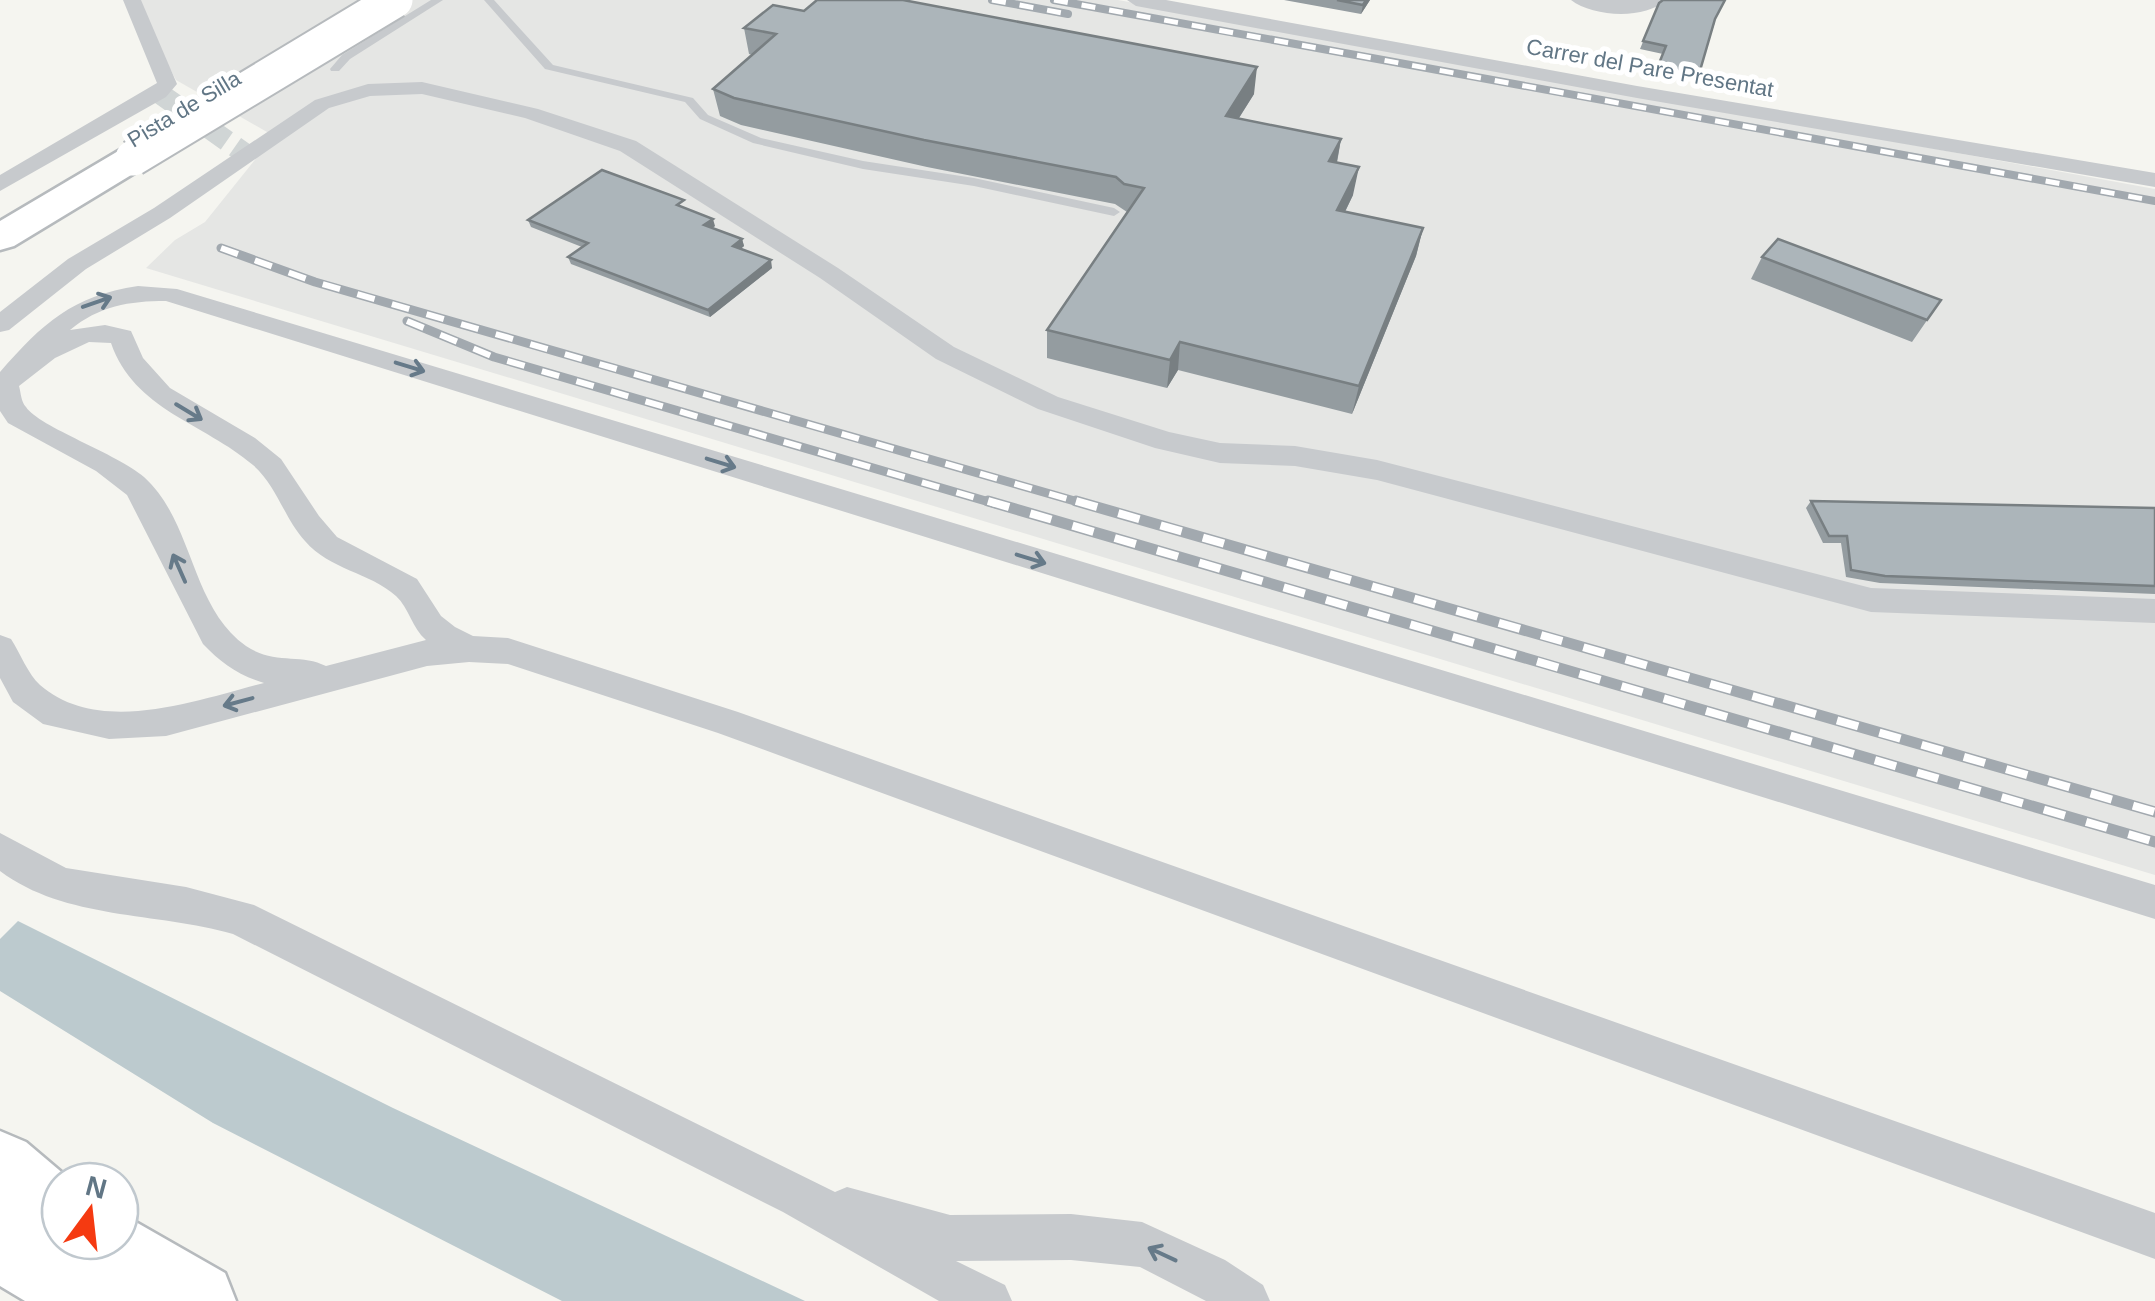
<svg xmlns="http://www.w3.org/2000/svg" width="2155" height="1301" viewBox="0 0 2155 1301" font-family="Helvetica,sans-serif">
  <rect width="100%" height="100%" fill="#f5f5f0"/>
  <path fill="#e5e6e4" d="M 134,0 L 1118,0 L 2155,189 L 2155,875 L 146,268 L 175,240 L 205,222 L 274,136 L 176,80 Z"/>
  <path fill="#bccace" d="M 18,921 L 393,1108 L 805,1301 L 562,1301 L 213,1123 L 0,991 L 0,939 Z"/>
  <g fill="none" stroke-linecap="round" stroke-linejoin="round">
    <path stroke="#d0d5d5" stroke-width="21" stroke-dasharray="21 10" stroke-linecap="butt" d="M 159,93 L 247,155"/>
    <defs>
      <path id="trunk" d="M 133,147 L 146,150 L 151,158 L 146,166 L 14,246 L 0,250 L 0,221 L 120,150 Z
        M 0,1131 L 26,1142 L 72,1181 L 60,1181 L 60,1241 L 120,1241 L 120,1213 L 225,1273 L 236,1301 L 25,1301 L 0,1286 Z"/>
    </defs>
    <use href="#trunk" stroke="#b6babd" stroke-width="5"/>
    <path fill="#c7cacd" fill-rule="evenodd" d="M 431,0 L 443,0 L 350,59 L 339,71 L 331,71 L 330,69 L 342,55 Z
      M 484,0 L 494,0 L 553,65 L 693,98 L 708,115 L 761,138 L 863,161 L 974,178 L 1114,208 L 1120,212 L 1114,216 L 974,186 L 863,169 L 753,143 L 700,119 L 685,102 L 545,69 Z"/>
    <path fill="#c7cacd" fill-rule="evenodd" d="M 123,0 L 141,0 L 177,84 L 166,97 L 0,191 L 0,175 L 157,83 Z
      M 1127,0 L 1166,0 L 1637,86 L 2155,173 L 2155,187 L 1637,98 L 1136,6 Z
      M 1571,0 L 1666,0 C 1645,20 1593,17 1571,0 Z
      M 422,82 L 538,109 L 636,141 L 838,268 L 954,347 L 1058,397 L 1169,432 L 1220,443 L 1295,446 L 1377,460 L 1871,588 L 2155,599 L 2155,623 L 1871,612 L 1377,480 L 1295,466 L 1220,463 L 1155,448 L 1038,409 L 936,359 L 820,278 L 620,151 L 525,118 L 422,94 L 370,96 L 329,108 L 170,218 L 86,269 L 9,330 L 0,332 L 0,312 L 68,259 L 154,208 L 315,100 L 368,84 Z
      M 138,286 L 177,289 L 2155,885 L 2155,919 L 166,301 C 129,301 99,306 70,330 L 105,325 L 131,331 L 143,358 L 170,388 L 255,438 L 281,459 L 319,516 L 337,537 L 417,579 L 441,616 L 455,627 L 473,636 L 508,638 L 738,712 L 2155,1213 L 2155,1259 L 718,733 L 508,664 L 469,662 L 427,666 L 166,736 L 109,739 L 43,724 L 13,702 L 0,678 L 0,635 L 11,639 C 20,653 28,674 40,685 C 100,737 197,700 264,683 C 238,675 221,663 203,644 L 127,495 L 96,471 L 8,423 L 0,411 L 0,372 C 43,323 72,296 138,286 ZM 89,342 L 111,343 C 134,410 204,423 253,465 C 277,486 284,518 305,541 C 330,570 369,572 396,596 C 409,608 412,628 426,640 L 326,666 C 301,653 274,665 246,646 C 190,606 194,522 144,477 C 118,454 39,427 26,407 C 21,402 21,393 19,386 L 55,358 Z
      M 0,833 L 66,868 L 186,887 L 254,905 L 835,1192 L 847,1187 L 950,1215 L 1071,1214 L 1142,1222 L 1225,1260 L 1263,1285 L 1270,1301 L 1206,1301 L 1140,1267 L 1071,1260 L 956,1261 L 1005,1285 L 1012,1301 L 939,1301 L 783,1212 L 233,934 C 157,912 65,920 0,871 Z"/>
    <use href="#trunk" fill="#fff" fill-rule="evenodd"/>
    <defs>
      <path id="rail-far2" d="M 992,0 L 1068,14
        M 1054,0 L 2155,201"/>
      <path id="rail-far1" d="M 221,248 L 315,282 L 1085,504
        M 407,321 L 494,357 L 996,504"/>
      <path id="rail" d="M 988,501 L 2155,842
        M 1076,501 L 2155,812"/>
    </defs>
    <use href="#rail-far2" stroke="#a2a9af" stroke-width="8"/>
    <use href="#rail-far1" stroke="#a2a9af" stroke-width="9"/>
    <use href="#rail" stroke="#a2a9af" stroke-width="11"/>
    <use href="#rail-far2" stroke="#fff" stroke-width="5" stroke-dasharray="14" stroke-linecap="butt"/>
    <use href="#rail-far1" stroke="#fff" stroke-width="6" stroke-dasharray="18" stroke-linecap="butt"/>
    <use href="#rail" stroke="#fff" stroke-width="8" stroke-dasharray="22" stroke-linecap="butt"/>
    <defs>
      <path id="trunk-bridge" d="M 133,158 L 395,0"/>
    </defs>
    <use href="#trunk-bridge" stroke="#b6babd" stroke-width="39" stroke-linecap="butt"/>
    <use href="#trunk-bridge" stroke="#fff" stroke-width="35"/>
  </g>
  <path fill="#949ca0" d="M 1284,0 L 1370,0 L 1361,14 Z
    M 1659,3 L 1715,22 L 1696,82 L 1655,74 L 1663,54 L 1640,49 Z
    M 744,28 L 1254,94 L 1239,118 L 1341,139 L 1337,163 L 1353,195 L 1345,212 L 1423,228 L 1416,256 L 1352,414 L 1178,370 L 1167,388 L 1047,358 L 1047,330 L 1127,212 L 1115,204 L 927,167 L 741,125 L 720,116 L 713,89 L 753,55 L 749,54 Z
    M 686,207 L 685,208 L 715,226 L 712,228 L 742,239 L 744,246 L 740,249 L 772,268 L 710,317 L 571,264 L 568,257 L 582,247 L 531,227 L 528,220 Z
    M 1762,257 L 1941,300 L 1912,342 L 1751,279 Z
    M 1811,501 L 2155,508 L 2155,594 L 1880,583 L 1846,577 L 1841,543 L 1823,543 L 1806,508 Z"/>
  <path fill="#787f82" d="M 1366,0 L 1370,0 L 1361,14 L 1363,5 Z
    M 1257,67 L 1254,94 L 1223,143 L 1226,116 Z
    M 1341,139 L 1336,166 L 1329,161 Z
    M 1359,167 L 1353,195 L 1332,238 L 1337,210 Z
    M 713,219 L 715,226 L 706,232 L 704,225 Z
    M 1423,228 L 1416,256 L 1352,414 L 1359,386 Z
    M 742,239 L 744,246 L 735,254 L 733,246 Z
    M 771,260 L 772,268 L 710,317 L 708,310 Z
    M 1180,342 L 1178,370 L 1167,388 L 1170,360 Z"/>
  <path fill="#acb5ba" stroke="#787f82" stroke-width="2.5" d="M 817,0 L 903,0 L 1257,67 L 1226,116 L 1341,139 L 1329,161 L 1359,167 L 1337,210 L 1423,228 L 1359,386 L 1180,342 L 1170,360 L 1047,330 L 1144,188 L 1124,184 L 1116,177 L 924,140 L 734,98 L 713,89 L 776,34 L 744,28 L 773,5 L 804,11 Z
    M 1337,0 L 1366,0 L 1363,5 Z
    M 1663,0 L 1725,0 L 1715,19 L 1699,74 L 1658,66 L 1666,46 L 1643,41 L 1659,3 Z
    M 602,170 L 684,200 L 677,205 L 713,219 L 704,225 L 742,239 L 733,246 L 771,260 L 708,310 L 568,257 L 588,243 L 528,220 Z
    M 1778,239 L 1941,300 L 1927,320 L 1762,257 Z
    M 1811,501 L 2155,508 L 2155,586 L 1885,576 L 1851,570 L 1847,536 L 1829,536 Z"/>
  <defs><path id="oneway-shaft" d="M-6 0H5M1.5-3L5.5 0L1.5 3" fill="none" stroke-width="1.6" stroke-linecap="round" stroke-linejoin="round" transform="scale(2.5)"/></defs>
  <g stroke="#667a89">
    <use href="#oneway-shaft" transform="translate(97 302) rotate(-19)"/>
    <use href="#oneway-shaft" transform="translate(410 367) rotate(17)"/>
    <use href="#oneway-shaft" transform="translate(189 412) rotate(31)"/>
    <use href="#oneway-shaft" transform="translate(721 463) rotate(17)"/>
    <use href="#oneway-shaft" transform="translate(1031 559) rotate(17)"/>
    <use href="#oneway-shaft" transform="translate(179 568) rotate(-114)"/>
    <use href="#oneway-shaft" transform="translate(238 702) rotate(165)"/>
    <use href="#oneway-shaft" transform="translate(1162 1254) rotate(-155)"/>
  </g>
  <g text-anchor="middle" dominant-baseline="central" stroke-width="10" stroke-linejoin="round" paint-order="stroke">
    <g font-size="22" fill="#617685" stroke="#fff">
      <text transform="translate(1650 68) rotate(10)">Carrer del Pare Presentat</text>
      <text transform="translate(184 109) rotate(-31)">Pista de Silla</text>
    </g>
  </g>
  <g transform="translate(90 1211) rotate(15)"><circle r="48" fill="#ffffff" stroke="#c0c8ce" stroke-width="2.5"/>
  <path d="M0-8L18 38L0 25L-18 38Z" fill="#f53a11"/>
  <text y="-15" font-size="28" font-weight="bold" text-anchor="middle" fill="#617685">N</text>
  </g>
</svg>
